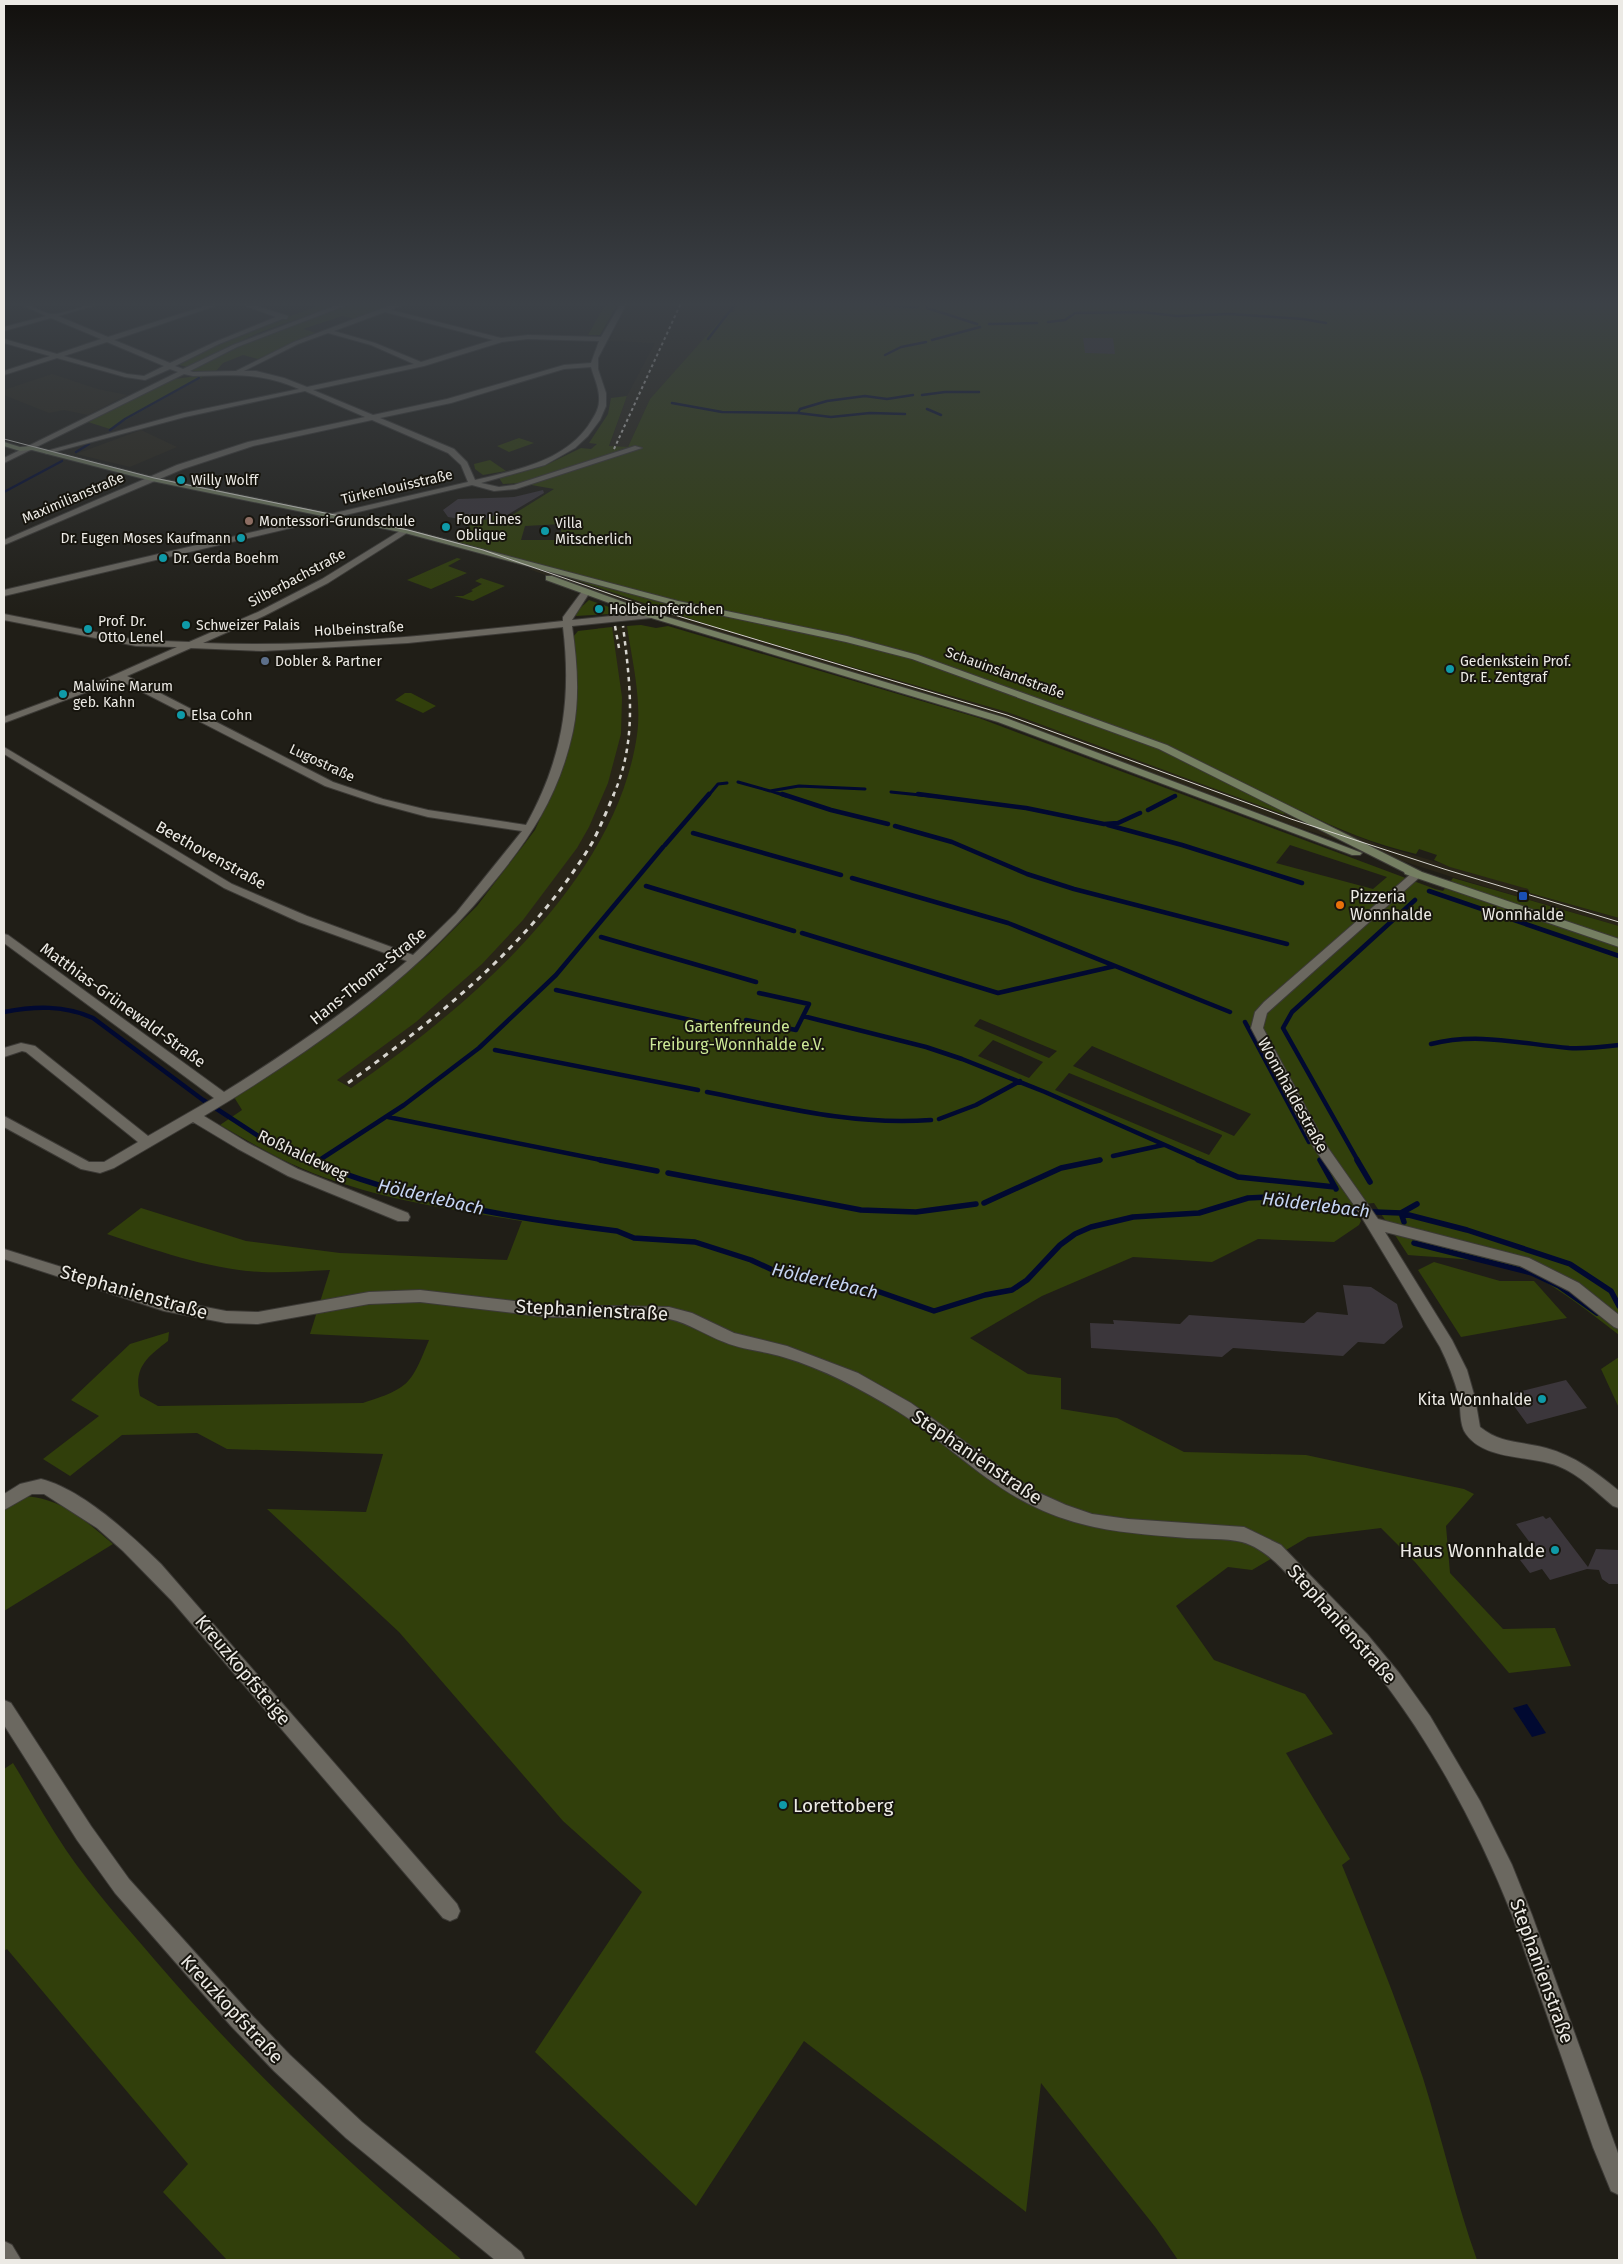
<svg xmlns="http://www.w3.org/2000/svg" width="1623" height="2264" viewBox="0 0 1623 2264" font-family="'Fira Sans',sans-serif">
  <rect width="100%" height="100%" fill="#201e17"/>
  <path fill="#292518" d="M 628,303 L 739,303 L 734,311 L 723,317 L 650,399 L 628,447 L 609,447 L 627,396 L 655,343 L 609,341 Z
    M 52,374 L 98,389 L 127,395 L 88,415 L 64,410 L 49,413 L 4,395 L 4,390 Z
    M 141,430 L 177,447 L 130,467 L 76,454 Z
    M 533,567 L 718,628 L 1007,712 L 1283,814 L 1300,810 L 1329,825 L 1379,845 L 1529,889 L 1530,893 L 1619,918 L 1619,926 L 1452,877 L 1294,826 L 1004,718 L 922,692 L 708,631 L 599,595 L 529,569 Z
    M 641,625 L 668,718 L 530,978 L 351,1088 L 326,1073 L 552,832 L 602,680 L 598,628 Z"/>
  <path fill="#313f0b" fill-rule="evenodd" d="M 325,303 L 342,303 L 258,333 L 187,367 L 176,364 L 222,342 Z
    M 354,303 L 401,303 L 357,319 L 342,316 L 303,329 L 316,333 L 258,359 L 243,355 L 223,363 L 216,371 L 191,371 L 253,340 Z
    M 739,303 L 1619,303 L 1619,918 L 1530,893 L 1528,889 L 1450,867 L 1434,860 L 1437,855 L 1419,849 L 1416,854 C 1375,844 1338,830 1300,810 L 1283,814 L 1007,712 L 718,628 L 555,573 L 557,571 L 457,542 L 475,520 L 485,520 L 492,515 L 509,517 L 554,489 L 520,483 L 503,484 L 499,478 L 546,465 L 581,448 L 591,449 L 597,444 L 589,443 L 608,414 L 611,398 L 627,396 L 609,446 L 628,447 L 650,399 L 723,317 L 734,311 ZM 562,524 L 560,540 L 521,540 L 525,526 Z
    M 605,305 L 617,305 L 600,335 L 588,335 Z
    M 206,375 L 110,429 L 88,422 L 174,379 Z
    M 519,438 L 534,443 L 509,452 L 497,446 Z
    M 490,460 L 506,471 L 483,475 L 475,469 L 474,464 Z
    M 457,558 L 461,559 L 448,566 L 467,573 L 431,589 L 407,580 Z
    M 481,578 L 505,586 L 473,601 L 454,596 L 463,596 L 473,591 L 471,590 L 482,584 L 475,581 Z
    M 589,600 L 626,613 L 576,616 L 576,612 Z
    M 641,625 L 656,628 L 668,626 L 979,718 L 1435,889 L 1443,891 L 1453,878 L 1619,926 L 1619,1335 C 1589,1312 1560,1288 1526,1272 C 1499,1259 1439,1258 1408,1255 L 1374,1203 L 1353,1205 L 1361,1221 L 1359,1225 L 1334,1242 L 1258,1239 L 1212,1262 L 1133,1257 L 1042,1296 L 970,1338 L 1028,1374 L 1061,1378 L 1061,1409 L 1117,1418 L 1184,1452 L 1306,1455 L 1464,1489 L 1474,1494 L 1446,1526 L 1450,1573 L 1503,1629 L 1555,1628 L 1571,1666 L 1509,1673 L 1415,1562 L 1381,1528 L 1308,1537 L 1252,1570 L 1228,1567 L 1176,1606 L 1214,1660 L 1305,1694 L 1333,1734 L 1286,1753 L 1350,1859 L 1342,1865 C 1371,1936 1399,2006 1423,2078 C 1442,2139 1456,2201 1477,2260 L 1178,2260 L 1156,2228 L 1041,2083 L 1026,2212 L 804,2041 L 696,2206 L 535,2052 L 642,1892 L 563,1821 L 399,1632 L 267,1509 L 366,1512 L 383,1454 L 227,1449 L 197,1433 L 122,1435 L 70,1476 L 43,1459 L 99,1416 L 71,1400 L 130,1344 L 169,1332 L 168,1341 C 147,1357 133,1368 140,1396 L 158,1406 L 363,1403 C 410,1388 411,1384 429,1340 L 310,1334 L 330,1270 C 307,1271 284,1273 262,1272 C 211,1270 155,1250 107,1234 L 141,1208 L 246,1241 L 340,1253 L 507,1260 L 522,1221 C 448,1209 370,1198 301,1168 C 273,1156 246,1140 220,1125 L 242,1110 L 234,1097 L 341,1026 L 429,954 L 477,906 L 535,830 L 557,781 L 573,637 L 578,631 L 612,627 L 622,697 L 621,734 L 608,783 L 589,827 L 577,848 L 523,920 L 482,964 L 416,1022 L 337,1080 L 351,1088 C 467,1008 616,882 637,735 C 642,699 632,661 627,626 ZM 1290,845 L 1387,877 L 1373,889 L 1276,863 ZM 980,1019 L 1057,1051 L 1049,1058 L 974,1026 ZM 993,1040 L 1043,1062 L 1029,1078 L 978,1056 ZM 1092,1046 L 1251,1114 L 1234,1136 L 1073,1066 ZM 1069,1073 L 1222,1135 L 1222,1136 L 1209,1155 L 1055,1090 Z
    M 405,693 L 411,693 L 436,706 L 423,713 L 395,700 Z
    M 1434,1262 L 1500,1281 L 1534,1281 L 1567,1318 L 1461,1337 L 1418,1270 Z
    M 1619,1357 L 1619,1408 L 1601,1369 Z
    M 26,1496 C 65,1500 84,1520 113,1544 L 4,1611 L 4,1511 Z
    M 13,1763 C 31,1792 47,1822 66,1850 C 92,1888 124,1924 154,1959 C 248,2069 352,2167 462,2260 L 227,2260 L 163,2192 L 188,2164 L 7,1949 L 4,1951 L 4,1769 Z"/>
  <path fill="#010931" d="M 1527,1704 L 1546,1733 L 1532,1737 L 1513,1708 Z"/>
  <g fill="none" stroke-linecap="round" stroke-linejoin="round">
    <path stroke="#010931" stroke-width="2.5" d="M 872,303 L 890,306
      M 895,306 L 917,307
      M 927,308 L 977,324
      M 1048,322 L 1065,320 L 1075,313 L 1142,312 L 1177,316 L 1230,314 L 1303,319 L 1326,323
      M 989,324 L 1037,323
      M 708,339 L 736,303
      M 932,340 L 980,327
      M 885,355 L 901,347 L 926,342
      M 922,395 L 945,392 L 979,392
      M 672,403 L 722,412 L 798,413 L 831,417 L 870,413 L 905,414
      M 927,409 L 941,415
      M 798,413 L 800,409 L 827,401 L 865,396 L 887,399 L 913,395
      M 110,430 L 125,419 L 199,378
      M 76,452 L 89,444
      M 4,492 L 62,461"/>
    <path stroke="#010931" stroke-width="3" d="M 738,782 L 770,791 L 799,786 L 865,789
      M 771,791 L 786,796
      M 891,792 L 930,796
      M 708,796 L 718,784 L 727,783"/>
    <path stroke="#010931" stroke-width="4.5" d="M 782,794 L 831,810 L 888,824
      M 918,794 L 1026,808 L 1104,824 L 1118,823 L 1140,813
      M 1148,810 L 1175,796
      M 1108,825 L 1182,845 L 1302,883
      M 895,826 L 952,842 L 1027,874 L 1074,889 L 1287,944
      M 693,833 L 841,875
      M 665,845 L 709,794
      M 852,878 L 1008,923 L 1230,1012
      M 646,886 L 794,931
      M 1429,891 L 1619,956
      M 802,933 L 998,993 L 1115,966
      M 601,937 L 756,982
      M 556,990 L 731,1029
      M 759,993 L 809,1004 L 803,1016
      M 4,1012 C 35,1006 64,1005 93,1018 L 203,1100 L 266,1141 L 312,1161
      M 746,1020 L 796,1030 L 803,1016 L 926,1047 L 962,1059 L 1045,1092 L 1201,1161
      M 1245,1022 L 1309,1142
      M 1431,1044 C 1478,1032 1522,1044 1569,1048 C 1586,1049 1602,1047 1619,1045
      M 495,1050 L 698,1090
      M 707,1092 C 782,1107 854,1126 931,1120
      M 388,1117 L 606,1161
      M 939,1119 L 976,1105 L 1020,1081
      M 1113,1156 L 1163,1145
      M 318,1161 L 404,1105 L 479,1048 L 556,975 L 663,847
      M 1096,1161 L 1100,1160
      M 1358,1161 L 1283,1028 L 1292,1012 L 1415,900"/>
    <path stroke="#010931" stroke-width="5.5" d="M 309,1160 C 407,1201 512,1218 617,1231 L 634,1238 L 695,1242 L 751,1260 L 775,1271 L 814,1282 L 874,1290 L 934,1311 L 985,1295 L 1012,1290 L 1027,1280 L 1060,1245 L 1075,1234 L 1091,1227 L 1133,1217 L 1199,1213 L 1248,1198 L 1268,1197 L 1320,1204 L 1350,1211 L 1401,1213 L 1467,1230 L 1570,1264 L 1611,1291 L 1619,1306
      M 600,1160 L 657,1171
      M 1198,1160 L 1238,1177 L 1335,1187 L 1336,1189
      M 1320,1160 L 1335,1187
      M 1357,1160 L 1370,1182
      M 314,1163 L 321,1160
      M 668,1173 L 861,1210 L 916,1212 L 976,1204
      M 984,1203 L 1061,1168 L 1100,1160
      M 1404,1222 L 1401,1213 L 1417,1204
      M 1414,1243 L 1532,1273 L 1559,1286 L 1597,1313"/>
  </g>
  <path fill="#3b363b" d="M 1083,338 L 1113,338 L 1115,354 L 1085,353 Z
    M 543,490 L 544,493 L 507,515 L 499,513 L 486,519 L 460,519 L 448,517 L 443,510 L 458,499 L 514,497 Z
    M 1343,1285 L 1371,1287 L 1397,1304 L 1403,1327 L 1384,1344 L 1358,1342 L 1343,1356 L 1233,1348 L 1222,1357 L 1091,1348 L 1090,1323 L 1114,1324 L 1113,1320 L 1180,1324 L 1189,1315 L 1304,1323 L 1317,1312 L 1348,1315 Z
    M 1566,1380 L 1587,1408 L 1527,1424 L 1506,1395 Z
    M 1543,1516 L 1546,1519 L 1550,1517 L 1588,1567 L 1596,1549 L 1619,1550 L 1619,1584 L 1609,1584 L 1602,1579 L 1599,1570 L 1587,1569 L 1550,1580 L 1542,1569 L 1530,1573 L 1520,1560 L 1539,1555 L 1516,1524 Z"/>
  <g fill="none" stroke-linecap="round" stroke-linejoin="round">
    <defs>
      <path id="minor" d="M 18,303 C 31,303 40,313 52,314 C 63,315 87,303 103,303 L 58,316 L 108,337 L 214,303 L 224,303 L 114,340 L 170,363 L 215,342 L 276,317 L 238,303 L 248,303 L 288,316 L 287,319 L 282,319 L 219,344 L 175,366 L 183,369 L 233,345 L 342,303 L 352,303 L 237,347 L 190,371 L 193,372 L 236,371 L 294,342 L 396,303 L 406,303 L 391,310 L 501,338 L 528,335 L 601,337 L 621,303 L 627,303 L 598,358 L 598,369 L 606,393 L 606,406 L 600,420 L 588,436 L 575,448 L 545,465 L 481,483 L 499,487 L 514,485 L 635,446 L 642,448 L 516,489 L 494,491 L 472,485 L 4,596 L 4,590 L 468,482 L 461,465 L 448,453 L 372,420 L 253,446 L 183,469 L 4,545 L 4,540 L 177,465 L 248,442 L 365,417 L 305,391 L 185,417 L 47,454 L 43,452 L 184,413 L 299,389 C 260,372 234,375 193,376 L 184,374 L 4,463 L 4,458 L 178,372 L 170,369 L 145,380 L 125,377 L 57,358 L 4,375 L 4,371 L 50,356 L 4,343 L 4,339 L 57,354 L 101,339 L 51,318 L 4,331 L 4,327 L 46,316 ZM 385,312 L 493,340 L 421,362 L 375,343 L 334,331 ZM 328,333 L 371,345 L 414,364 L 307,387 L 284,378 L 256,371 L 244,371 L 298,344 ZM 528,339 L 599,341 L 591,363 L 564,365 L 447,399 L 373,415 L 313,390 L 424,366 L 502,342 ZM 107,342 L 164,366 L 144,376 L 127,374 L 64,356 ZM 591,367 C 594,378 600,389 599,401 C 599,410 593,418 588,426 C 562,462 516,470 475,480 L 467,462 L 454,449 L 380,418 L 451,403 L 564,369 Z
        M 403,529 L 410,531 L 328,583 L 264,616 L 203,643 C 323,648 443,634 563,621 L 563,617 L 583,590 L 586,589 L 590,592 L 572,620 L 651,612 L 656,615 L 651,618 L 572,626 C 577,660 580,697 573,731 C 559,796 530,839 488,889 C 410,983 309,1053 204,1116 L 248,1143 L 298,1169 L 408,1213 L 410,1217 L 408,1221 L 398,1221 L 288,1176 L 238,1149 L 193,1122 L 114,1168 L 100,1173 L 81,1169 L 4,1127 L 4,1116 L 89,1162 L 104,1162 L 138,1142 L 26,1052 L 22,1051 L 4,1057 L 4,1048 L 21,1043 L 35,1046 L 148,1136 L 214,1098 L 4,943 L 4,934 L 8,935 L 224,1092 C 288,1052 349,1010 407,961 L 299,922 L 224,888 L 4,754 L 4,747 L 232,884 L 307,916 L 413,955 L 456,913 L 522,831 L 428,817 L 376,803 L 325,786 L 119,680 L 4,723 L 4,717 L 96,683 L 177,647 L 136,646 L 4,620 L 4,614 L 136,640 L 189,642 L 258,612 L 322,579 ZM 563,627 C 572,701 562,760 526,825 L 428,810 L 383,799 L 333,782 L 127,676 L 191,648 L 263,651 L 408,643 Z
        M 1417,871 L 1421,872 L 1421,876 L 1267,1013 L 1263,1028 L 1326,1145 L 1378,1219 L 1529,1258 L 1579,1283 L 1619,1315 L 1619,1329 L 1614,1327 L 1569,1291 L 1520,1266 L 1385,1232 L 1452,1340 L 1467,1370 L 1475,1398 L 1480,1427 C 1501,1444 1521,1441 1546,1448 C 1575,1456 1596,1472 1619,1491 L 1619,1508 L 1613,1506 C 1596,1492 1579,1474 1558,1466 C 1530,1455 1485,1461 1466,1434 C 1459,1425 1461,1407 1459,1397 C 1454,1379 1448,1363 1440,1347 L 1356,1208 L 1314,1148 L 1251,1028 L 1255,1012 L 1264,1002 L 1413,872 Z
        M 4,1249 L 164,1299 L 226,1311 L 258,1312 L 369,1292 L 420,1290 L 548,1305 L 669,1307 L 692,1313 L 734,1333 L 787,1346 L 858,1373 L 911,1403 L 1015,1478 L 1037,1492 L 1066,1505 L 1092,1514 L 1128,1519 L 1244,1527 L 1281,1545 L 1367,1634 L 1400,1674 L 1430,1716 L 1480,1801 L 1512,1865 L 1532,1915 L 1619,2156 L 1619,2195 L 1611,2191 L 1593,2147 L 1512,1915 C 1475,1821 1421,1722 1354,1645 C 1340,1629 1324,1613 1309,1598 C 1289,1577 1270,1550 1242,1542 C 1225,1538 1204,1539 1187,1538 C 1128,1533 1081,1531 1027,1503 C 980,1479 942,1439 897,1411 C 861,1389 824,1369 783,1357 C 764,1351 743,1350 724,1342 C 705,1335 689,1323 669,1319 L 548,1317 L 420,1302 L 369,1304 L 258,1324 L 226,1323 L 164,1311 L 4,1259 Z
        M 41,1479 C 82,1489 131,1535 161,1564 L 457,1904 L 460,1911 L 457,1918 L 450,1921 L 443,1918 L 172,1601 L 123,1551 L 97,1528 L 44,1494 L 32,1494 L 4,1510 L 4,1494 L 20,1484 Z
        M 4,1700 L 11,1703 L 91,1826 L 129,1879 L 247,2010 L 290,2055 L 362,2122 L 521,2252 L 525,2260 L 495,2260 L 346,2138 L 274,2071 L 231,2026 L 115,1893 L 77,1840 L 4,1725 Z
        M 4,2241 L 12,2245 L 21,2260 L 4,2260 Z"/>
      <path id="secondary" d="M 4,442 L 20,447 L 32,446 L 152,477 L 406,529 L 678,601 L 847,636 L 918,655 L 1167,745 L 1422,872 L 1619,939 L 1619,947 L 1405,874 L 1404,872 L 1159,749 L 912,659 L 846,642 L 677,606 L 405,533 L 152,481 L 32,450 L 20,451 L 4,446 Z
        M 546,576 L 552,576 L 654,613 L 1006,718 L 1362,853 L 1360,855 L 1352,855 L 998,722 L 648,617 L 546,580 Z"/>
    </defs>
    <use href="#minor" stroke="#3c3a36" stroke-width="2"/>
    <use href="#secondary" stroke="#3c3a36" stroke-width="2"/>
    <use href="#minor" fill="#6b6860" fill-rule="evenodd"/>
    <use href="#secondary" fill="#757f62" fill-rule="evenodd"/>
    <path stroke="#d6d4ce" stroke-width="1" d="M 4,439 L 154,478 L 408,530 L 483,550 L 648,607 L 1007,715 L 1291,819 L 1444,869 L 1619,922"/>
    <path stroke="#d6d4ce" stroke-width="2" stroke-dasharray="3 3" stroke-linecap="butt" d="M 614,449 L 681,303"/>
    <path stroke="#d6d4ce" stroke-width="2.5" stroke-dasharray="4.5 4.5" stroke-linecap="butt" d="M 615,626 L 619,648
      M 613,796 C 638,741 630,683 623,626"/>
    <path stroke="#d6d4ce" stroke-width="3" stroke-dasharray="5.5 5.5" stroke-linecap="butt" d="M 348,1083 C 441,1015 532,943 592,843 C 600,828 607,810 614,794"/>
  </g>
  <linearGradient id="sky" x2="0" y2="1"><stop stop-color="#12100d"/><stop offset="0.49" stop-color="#3c4147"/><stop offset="1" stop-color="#3c4147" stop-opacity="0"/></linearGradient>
  <rect width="1623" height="620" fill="url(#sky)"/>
  <g fill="#0f9aa8" stroke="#17150e" stroke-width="2">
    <circle cx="181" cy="480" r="5"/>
    <circle cx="446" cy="527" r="5"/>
    <circle cx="545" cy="531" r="5"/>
    <circle cx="241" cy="538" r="5"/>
    <circle cx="163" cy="558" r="5"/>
    <circle cx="599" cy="609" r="5"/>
    <circle cx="186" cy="625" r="5"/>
    <circle cx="88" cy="629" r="5"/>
    <circle cx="1450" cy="669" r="5"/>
    <circle cx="63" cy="694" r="5"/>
    <circle cx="181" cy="715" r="5"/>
    <circle cx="1542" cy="1399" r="5"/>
    <circle cx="1555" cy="1550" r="5"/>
    <circle cx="783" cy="1805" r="5"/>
  </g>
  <circle fill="#8d6e63" stroke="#17150e" stroke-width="2" cx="249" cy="521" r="5"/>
  <circle fill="#5c6f8a" stroke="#17150e" stroke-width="2" cx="265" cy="661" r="5"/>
  <rect fill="#1a4fb4" stroke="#17150e" stroke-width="2" x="1518" y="891" width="10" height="10" rx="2.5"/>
  <circle fill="#e8710a" stroke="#17150e" stroke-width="2" cx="1340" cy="905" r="5"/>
  <g text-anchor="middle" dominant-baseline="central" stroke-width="4" stroke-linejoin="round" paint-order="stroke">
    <g font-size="14" fill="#eceae5" stroke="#17150e" text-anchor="start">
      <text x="191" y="480">Willy Wolff</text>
      <text x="456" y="519">Four Lines<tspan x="456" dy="16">Oblique</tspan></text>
      <text x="259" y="521">Montessori-Grundschule</text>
      <text x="555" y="523">Villa<tspan x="555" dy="16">Mitscherlich</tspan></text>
      <text x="231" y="538" text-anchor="end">Dr. Eugen Moses Kaufmann</text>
      <text x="173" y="558">Dr. Gerda Boehm</text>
      <text x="609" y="609">Holbeinpferdchen</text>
      <text x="98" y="621">Prof. Dr.<tspan x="98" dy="16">Otto Lenel</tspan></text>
      <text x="196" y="625">Schweizer Palais</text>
      <text x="275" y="661">Dobler &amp; Partner</text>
      <text x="1460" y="661">Gedenkstein Prof.<tspan x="1460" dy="16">Dr. E. Zentgraf</tspan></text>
      <text x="73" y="686">Malwine Marum<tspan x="73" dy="16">geb. Kahn</tspan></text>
      <text x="191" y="715">Elsa Cohn</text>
    </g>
    <g font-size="14" fill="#eceae5" stroke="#17150e">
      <text transform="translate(397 487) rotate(-13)">Türkenlouisstraße</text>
      <text transform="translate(73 498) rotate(-23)">Maximilianstraße</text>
      <text transform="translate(297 578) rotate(-28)">Silberbachstraße</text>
      <text transform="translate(359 629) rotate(-3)">Holbeinstraße</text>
      <text transform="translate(1005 673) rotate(20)">Schauinslandstraße</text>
      <text transform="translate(322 763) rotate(25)">Lugostraße</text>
    </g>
    <g font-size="16" fill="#eceae5" stroke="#17150e">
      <text transform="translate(211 855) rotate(29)">Beethovenstraße</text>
      <text transform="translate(368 976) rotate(-39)">Hans-Thoma-Straße</text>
      <text transform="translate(123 1005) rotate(36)">Matthias-Grünewald-Straße</text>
      <text transform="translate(1293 1095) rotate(61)">Wonnhaldestraße</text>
      <text transform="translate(303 1155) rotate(25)">Roßhaldeweg</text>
    </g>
    <g font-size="16" fill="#eceae5" stroke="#17150e" text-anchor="start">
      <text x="1350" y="896">Pizzeria<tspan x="1350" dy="18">Wonnhalde</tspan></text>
      <text x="1523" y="914" text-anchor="middle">Wonnhalde</text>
      <text x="1532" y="1399" text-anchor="end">Kita Wonnhalde</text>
    </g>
    <g font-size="16" fill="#cce896" stroke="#17150e">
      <text x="737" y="1026">Gartenfreunde<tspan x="737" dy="18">Freiburg-Wonnhalde e.V.</tspan></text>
    </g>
    <g font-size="18" font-style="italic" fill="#c6d5f3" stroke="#17150e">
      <text transform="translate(431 1197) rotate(13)">Hölderlebach</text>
      <text transform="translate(1316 1205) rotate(7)">Hölderlebach</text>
      <text transform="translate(825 1281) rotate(13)">Hölderlebach</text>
    </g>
    <g font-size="19" fill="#eceae5" stroke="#17150e">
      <text transform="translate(134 1292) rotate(16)">Stephanienstraße</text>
      <text transform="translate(592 1310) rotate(3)">Stephanienstraße</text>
      <text transform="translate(977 1457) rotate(34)">Stephanienstraße</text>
      <text transform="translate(1342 1624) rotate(48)">Stephanienstraße</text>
      <text transform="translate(243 1670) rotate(50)">Kreuzkopfsteige</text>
      <text transform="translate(1542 1971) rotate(70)">Stephanienstraße</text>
      <text transform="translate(232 2009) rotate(47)">Kreuzkopfstraße</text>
    </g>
    <g font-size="19" fill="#eceae5" stroke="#17150e" text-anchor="end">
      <text x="1545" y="1550">Haus Wonnhalde</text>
      <text x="793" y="1805" text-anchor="start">Lorettoberg</text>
    </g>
  </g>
  <rect width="1623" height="2264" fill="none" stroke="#eceae5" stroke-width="10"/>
</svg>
